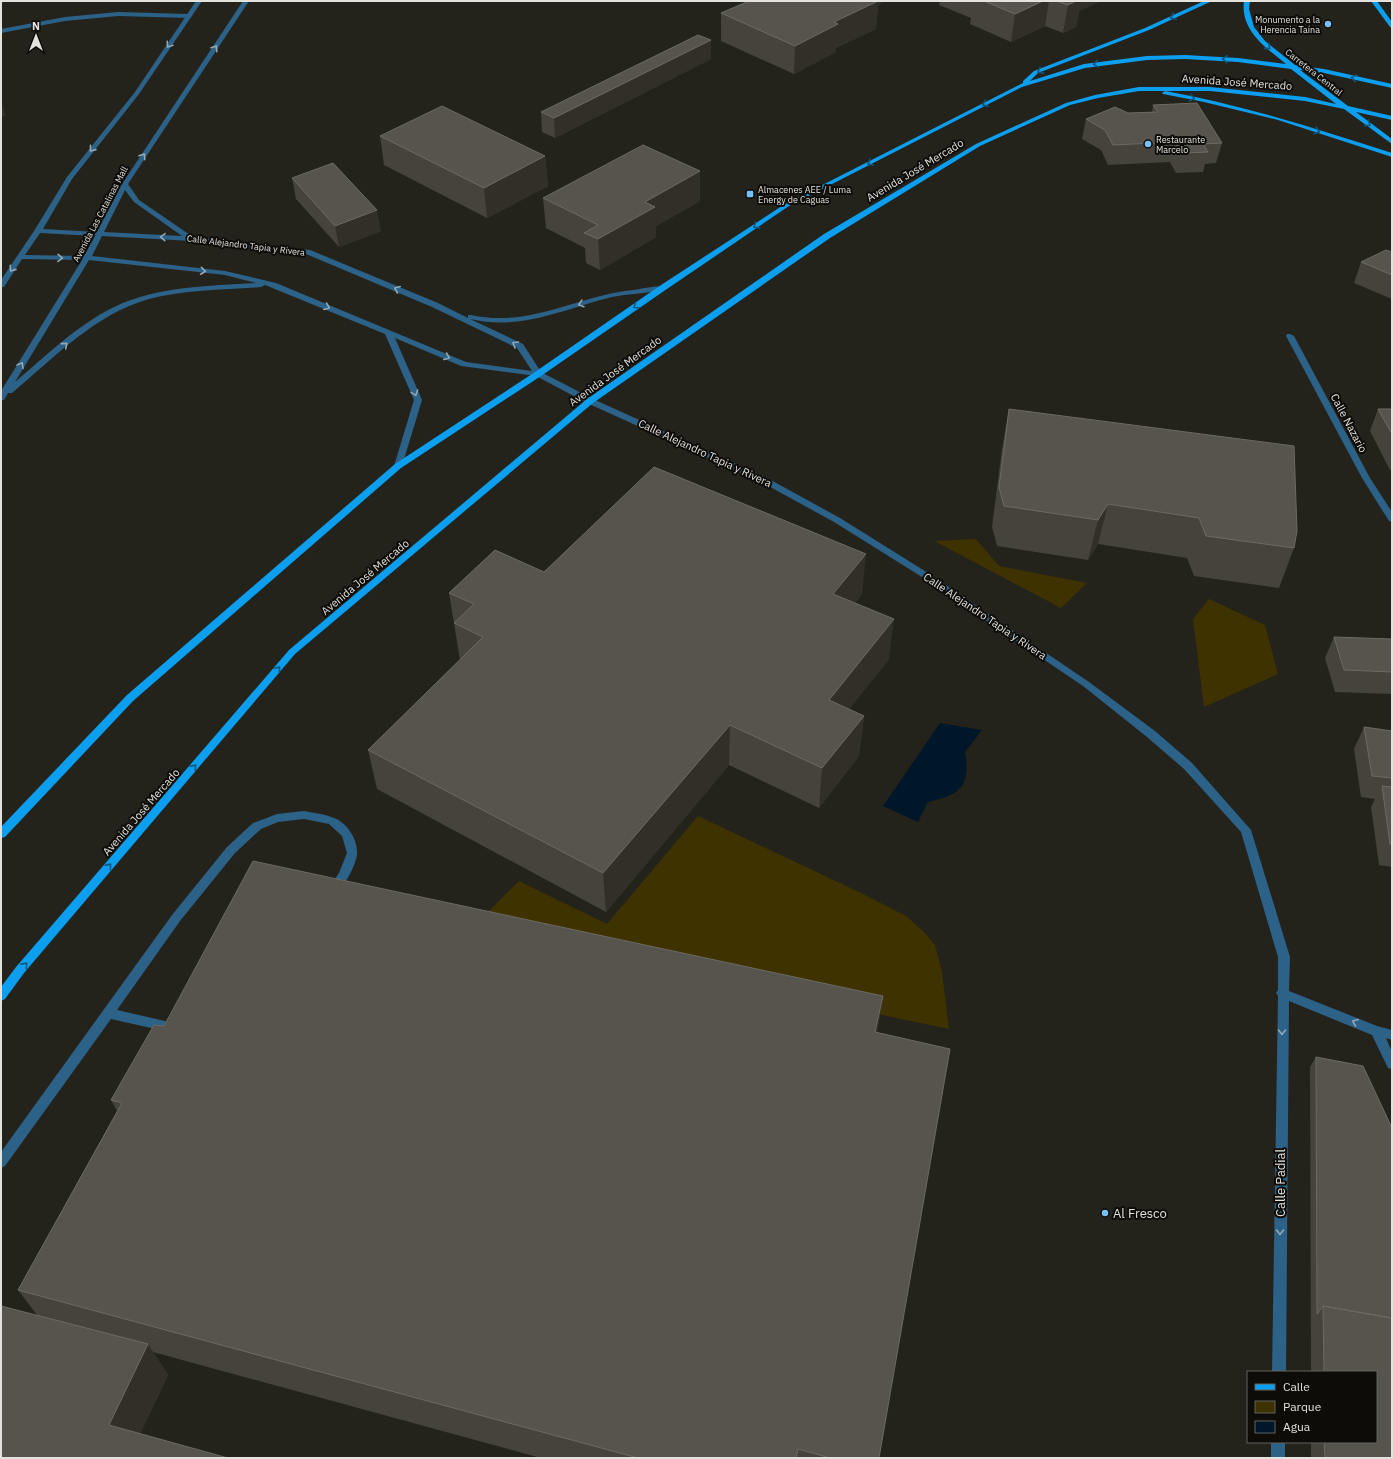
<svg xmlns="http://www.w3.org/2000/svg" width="1393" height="1459" viewBox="0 0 1393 1459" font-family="'IBM Plex Sans',sans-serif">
  <rect width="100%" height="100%" fill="#24231b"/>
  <path fill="#3d3200" d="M 976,539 L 999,566 L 1087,583 L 1061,608 L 934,541 Z
    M 1209,599 L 1265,625 L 1278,674 L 1204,707 L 1193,619 Z
    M 698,816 L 861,893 L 906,916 L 923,931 L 935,945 L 942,972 L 949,1029 L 686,974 L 455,934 L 490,910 L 519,881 L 607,924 Z"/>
  <path fill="#001629" d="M 940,723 L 982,730 L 965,752 C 971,787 960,795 928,802 L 918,822 L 883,806 Z"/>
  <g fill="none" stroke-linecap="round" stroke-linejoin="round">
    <path fill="#2c6188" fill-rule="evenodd" d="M 118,12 L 189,14 L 192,16 L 189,18 L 118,16 L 65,21 L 1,33 L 1,29 L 65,17 Z
      M 304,811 C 314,813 325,814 334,818 C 347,823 357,838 357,852 C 358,863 340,898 328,894 L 327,891 L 339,873 L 347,853 L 342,836 L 329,824 L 304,819 L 278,822 L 261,829 L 235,853 L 180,921 L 117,1010 L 178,1024 L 182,1025 L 184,1029 L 182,1033 L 178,1034 L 111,1019 L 5,1166 L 1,1168 L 1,1152 L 172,915 L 227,847 L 253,823 L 277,814 Z"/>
    <path fill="#2c6188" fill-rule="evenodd" d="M 196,1 L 202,1 L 139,94 L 72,179 L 43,229 L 97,232 L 122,184 L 243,1 L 249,1 L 128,184 L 139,200 L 193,237 L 310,250 L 438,303 L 468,318 L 468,315 L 471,315 C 531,328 576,296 633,290 C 642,289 654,285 664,287 L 664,291 L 661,291 C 645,293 628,294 612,297 C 563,309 522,331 470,319 L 523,344 L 541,372 L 593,399 L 769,479 L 840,518 L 928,573 L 1089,682 L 1155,731 L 1192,763 L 1251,830 L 1290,957 L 1289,991 L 1377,1026 L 1392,1030 L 1392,1040 L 1386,1038 L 1392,1052 L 1392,1069 L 1388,1068 L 1372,1035 L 1289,1001 L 1286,1372 L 1272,1372 L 1278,996 L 1276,993 L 1278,990 L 1278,957 L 1241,832 L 1184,769 L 1147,737 L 1083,686 L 922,577 L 834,522 L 763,483 L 587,403 L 536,376 L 461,366 L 395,338 L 422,400 L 402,466 L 401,468 L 395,468 L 394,466 L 414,400 L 385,334 L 270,287 L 265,285 L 261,287 C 224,290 185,289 149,299 C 95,314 54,358 12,393 L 8,393 L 4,400 L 1,400 L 1,391 L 82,260 L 22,259 L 4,287 L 1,287 L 1,280 L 34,231 L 67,177 L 135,92 ZM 125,190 L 134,202 L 182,236 L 104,232 ZM 40,233 L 95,236 L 84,256 L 25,255 ZM 102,236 L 191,241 L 306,254 L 432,307 L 517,348 L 532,371 L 466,362 L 276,283 L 225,271 L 92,256 ZM 89,260 L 225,275 L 256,283 C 208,286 158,286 114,307 C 77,325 46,356 15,382 Z
      M 1287,334 L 1290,334 L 1294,336 L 1370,478 L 1392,512 L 1392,522 L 1389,521 L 1362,478 L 1286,336 Z
      M 1271,1442 L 1285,1442 L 1285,1458 L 1271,1458 Z"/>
    <path fill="#0c9eef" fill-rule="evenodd" d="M 1204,1 L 1212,1 L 1149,30 L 1038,73 L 1030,81 L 1084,64 L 1147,56 L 1185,55 L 1238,58 L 1286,64 C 1266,48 1240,30 1244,1 L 1250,1 L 1249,9 L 1254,27 L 1265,41 L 1295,65 L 1324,69 L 1392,84 L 1392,88 L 1324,73 L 1300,70 L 1348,106 L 1392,116 L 1392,120 L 1356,112 L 1392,139 L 1392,144 L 1344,109 L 1305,101 L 1210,91 L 1139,91 L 1098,98 L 1070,105 L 980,146 L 830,238 L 593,403 L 295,654 L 24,973 L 5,999 L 1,1001 L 1,987 L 16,967 L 289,650 L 587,399 L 824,234 L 976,144 L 1066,103 L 1095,95 L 1139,87 L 1210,87 L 1305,97 L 1336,104 L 1291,69 L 1238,62 L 1185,59 L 1147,60 L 1085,68 L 1022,87 L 789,206 L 664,291 L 541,376 L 401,468 L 133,701 L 5,837 L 1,838 L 1,827 L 127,695 L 395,464 L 535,372 L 658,287 L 785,204 L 1023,83 L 1023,81 L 1034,71 L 1145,28 Z
      M 1371,1 L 1377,1 L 1392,22 L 1392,28 L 1390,27 Z
      M 1165,91 C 1243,105 1317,129 1392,153 L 1392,157 L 1278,120 L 1204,102 L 1163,94 L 1162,93 Z"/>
  </g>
  <path fill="#45433b" d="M 940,1 L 1101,1 L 1079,11 L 1076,27 L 1063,33 L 1045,26 L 1011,42 L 970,24 L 971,18 L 939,5 Z
    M 878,5 L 876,29 L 836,48 L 836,52 L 794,74 L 721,41 L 721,13 Z
    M 711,40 L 711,59 L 555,138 L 542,132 L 541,112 Z
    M 1153,105 L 1222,143 L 1216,163 L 1205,164 L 1203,172 L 1176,173 L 1170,162 L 1108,165 L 1101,150 L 1082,139 L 1086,119 L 1128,113 L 1152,112 Z
    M 380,136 L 545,156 L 548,186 L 487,218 L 384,165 Z
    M 292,178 L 381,231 L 339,247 L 296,199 Z
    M 543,198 L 700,201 L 656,226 L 656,237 L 600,270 L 586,263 L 585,248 L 546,228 Z
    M 1392,252 L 1392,299 L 1354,283 L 1361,262 Z
    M 1009,409 L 1294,548 L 1279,588 L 1194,576 L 1187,558 L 1098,544 L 1088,560 L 997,546 L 992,527 L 1002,449 Z
    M 1378,409 L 1392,409 L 1392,469 L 1390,470 L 1370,431 Z
    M 544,572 L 862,594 L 855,603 L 889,659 L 849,709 L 864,716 L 859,756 L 819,808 L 729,765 L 606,912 L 377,789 L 368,750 L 460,660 L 449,593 Z
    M 1334,637 L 1392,639 L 1392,694 L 1335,692 L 1325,658 Z
    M 1364,727 L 1392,731 L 1392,867 L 1379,865 L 1371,807 L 1375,799 L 1361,797 L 1354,749 Z
    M 883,996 L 877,1033 L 879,1458 L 541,1458 L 153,1352 L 168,1375 L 140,1434 L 1,1458 L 37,1315 L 18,1290 L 117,1111 L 111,1100 L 164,1026 Z
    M 1316,1057 L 1363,1066 L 1392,1128 L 1392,1458 L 1311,1458 L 1311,1442 L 1376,1442 L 1376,1372 L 1311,1372 L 1310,1067 Z"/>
  <path fill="#312f27" d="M 857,1 L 886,1 L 878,5 L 876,29 L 836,48 L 836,52 L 794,74 L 795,46 L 834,22 Z
    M 1043,1 L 1049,1 L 1045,26 L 1011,42 L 1015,14 Z
    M 1061,1 L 1101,1 L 1079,11 L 1076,27 L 1063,33 L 1068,5 Z
    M 711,40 L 711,59 L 555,138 L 554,118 Z
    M 1,100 L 6,116 L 1,117 Z
    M 545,156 L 548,186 L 487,218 L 484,188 Z
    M 700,171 L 700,201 L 656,226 L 656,237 L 600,270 L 598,239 L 645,202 Z
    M 377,210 L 381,231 L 339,247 L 335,226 Z
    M 1108,504 L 1098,544 L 1088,560 L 1098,520 Z
    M 866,554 L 862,594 L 830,634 L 833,594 Z
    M 894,619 L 889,659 L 825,740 L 829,700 Z
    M 864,716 L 859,756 L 819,808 L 822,768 Z
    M 730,725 L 729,765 L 606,912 L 603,873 Z
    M 883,996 L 877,1033 L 875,1032 Z
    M 148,1344 L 168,1375 L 131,1453 L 109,1425 Z"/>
  <path fill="#56544c" stroke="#6c6a63" d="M 749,1 L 878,1 L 834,22 L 838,24 L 795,46 L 721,13 Z
    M 984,1 L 1043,1 L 1015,14 Z
    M 1057,1 L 1076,1 L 1068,5 Z
    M 698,35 L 711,40 L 554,118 L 541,112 Z
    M 1197,103 L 1222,143 L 1203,144 L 1208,152 L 1181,153 L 1175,142 L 1113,145 L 1105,130 L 1086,119 L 1115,107 L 1128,113 L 1158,112 L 1153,105 Z
    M 442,106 L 545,156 L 484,188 L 380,136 Z
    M 643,145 L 700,171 L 645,202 L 655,207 L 598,239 L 584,233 L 598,225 L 543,198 Z
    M 333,163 L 377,210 L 335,226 L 292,178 Z
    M 1386,250 L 1392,252 L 1392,275 L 1361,262 Z
    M 1009,409 L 1294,446 L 1297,531 L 1294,548 L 1206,536 L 1199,518 L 1108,504 L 1098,520 L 1004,506 L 999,487 Z
    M 1378,409 L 1392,409 L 1392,434 Z
    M 654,467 L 866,554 L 833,594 L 894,619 L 829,700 L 864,716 L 822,768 L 730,725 L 603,873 L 368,750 L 483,637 L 454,623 L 474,604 L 449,593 L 495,550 L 544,572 Z
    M 1334,637 L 1392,639 L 1392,672 L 1344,670 Z
    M 1364,727 L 1392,731 L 1392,778 L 1372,776 Z
    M 1382,786 L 1392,787 L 1392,845 L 1390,844 Z
    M 253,861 L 883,996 L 875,1032 L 950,1049 L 879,1458 L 830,1458 L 798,1449 L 796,1458 L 638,1458 L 18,1290 L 122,1103 L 111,1100 L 154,1025 L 164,1026 Z
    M 1316,1057 L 1363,1066 L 1392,1128 L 1392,1318 L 1323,1306 L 1317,1314 Z
    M 1,1306 L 148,1344 L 109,1425 L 228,1458 L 1,1458 Z
    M 1323,1306 L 1392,1318 L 1392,1458 L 1325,1458 L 1324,1442 L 1376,1442 L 1376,1372 L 1324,1372 Z"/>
  <defs><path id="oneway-chevron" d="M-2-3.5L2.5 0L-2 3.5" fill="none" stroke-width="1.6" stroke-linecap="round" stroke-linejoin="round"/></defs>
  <g stroke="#0c557c">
    <use href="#oneway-chevron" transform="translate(1173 17) rotate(157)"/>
    <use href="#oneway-chevron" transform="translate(1268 47) rotate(40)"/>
    <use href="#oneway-chevron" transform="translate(1225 59) rotate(-177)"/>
    <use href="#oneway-chevron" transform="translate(1096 64) rotate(171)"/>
    <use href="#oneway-chevron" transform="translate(1040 71) rotate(152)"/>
    <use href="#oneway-chevron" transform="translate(1354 78) rotate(-168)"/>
    <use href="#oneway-chevron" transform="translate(1192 98) rotate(10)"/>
    <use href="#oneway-chevron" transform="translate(985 104) rotate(153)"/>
    <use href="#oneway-chevron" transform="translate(1368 124) rotate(36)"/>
    <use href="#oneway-chevron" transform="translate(1317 131) rotate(18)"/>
    <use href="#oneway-chevron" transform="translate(870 163) rotate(153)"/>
    <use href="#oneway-chevron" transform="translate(756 226) rotate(147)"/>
    <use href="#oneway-chevron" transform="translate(636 306) rotate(145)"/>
    <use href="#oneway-chevron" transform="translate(278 669) rotate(-49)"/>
    <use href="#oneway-chevron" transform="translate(194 767) rotate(-49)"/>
    <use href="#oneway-chevron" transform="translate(109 866) rotate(-49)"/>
    <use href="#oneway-chevron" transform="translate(25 965) rotate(-50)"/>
  </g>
  <g stroke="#91a8b6">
    <use href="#oneway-chevron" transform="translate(169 45) rotate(124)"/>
    <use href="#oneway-chevron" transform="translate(215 48) rotate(-56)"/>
    <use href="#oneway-chevron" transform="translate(92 149) rotate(129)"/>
    <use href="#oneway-chevron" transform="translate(143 156) rotate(-56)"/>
    <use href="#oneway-chevron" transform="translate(163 237) rotate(-177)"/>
    <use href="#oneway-chevron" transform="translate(60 258) rotate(1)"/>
    <use href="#oneway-chevron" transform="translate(12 269) rotate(125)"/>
    <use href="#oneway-chevron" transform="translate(203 271) rotate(6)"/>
    <use href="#oneway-chevron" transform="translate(397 289) rotate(-157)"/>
    <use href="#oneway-chevron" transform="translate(581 304) rotate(164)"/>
    <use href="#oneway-chevron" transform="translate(327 307) rotate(22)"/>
    <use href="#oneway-chevron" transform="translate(515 344) rotate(-150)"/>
    <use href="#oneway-chevron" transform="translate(65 345) rotate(-41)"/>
    <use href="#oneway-chevron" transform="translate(447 357) rotate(23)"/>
    <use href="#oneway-chevron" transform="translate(21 365) rotate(-59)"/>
    <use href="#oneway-chevron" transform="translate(415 393) rotate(70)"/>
    <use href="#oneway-chevron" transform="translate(1355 1022) rotate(-158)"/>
    <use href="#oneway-chevron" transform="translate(1282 1032) rotate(90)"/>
    <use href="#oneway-chevron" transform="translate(1280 1232) rotate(90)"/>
  </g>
  <g fill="#77bff7" stroke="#0d0c09" stroke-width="1.5">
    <circle cx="1328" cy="24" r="4"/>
    <circle cx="1148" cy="144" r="4"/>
    <rect x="746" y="190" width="8" height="8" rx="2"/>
    <circle cx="1105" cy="1213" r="4"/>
  </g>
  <g text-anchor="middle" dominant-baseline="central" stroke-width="4" stroke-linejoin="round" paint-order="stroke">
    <g font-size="9" fill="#e3e2dc" stroke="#0d0c09" text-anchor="start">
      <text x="1320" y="19" text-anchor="end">Monumento a la<tspan x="1320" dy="10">Herencia Taína</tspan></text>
      <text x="1156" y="139">Restaurante<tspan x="1156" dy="10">Marcelo</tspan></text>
      <text x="758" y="189">Almacenes AEE / Luma<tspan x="758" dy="10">Energy de Caguas</tspan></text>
    </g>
    <g font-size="9" fill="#e3e2dc" stroke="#0d0c09">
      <text transform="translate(1314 72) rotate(38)">Carretera Central</text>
      <text transform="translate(100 214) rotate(-62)">Avenida Las Catalinas Mall</text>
      <text transform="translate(246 245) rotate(7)">Calle Alejandro Tapia y Rivera</text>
    </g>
    <g font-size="11" fill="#e3e2dc" stroke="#0d0c09">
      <text transform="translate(1237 82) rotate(4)">Avenida José Mercado</text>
      <text transform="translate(915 170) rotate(-31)">Avenida José Mercado</text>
      <text transform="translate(615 371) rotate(-36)">Avenida José Mercado</text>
      <text transform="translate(1349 423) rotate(62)">Calle Nazario</text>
      <text transform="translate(705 453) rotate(25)">Calle Alejandro Tapia y Rivera</text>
      <text transform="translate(365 577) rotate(-40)">Avenida José Mercado</text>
      <text transform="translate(985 616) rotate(34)">Calle Alejandro Tapia y Rivera</text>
      <text transform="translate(141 812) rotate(-49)">Avenida José Mercado</text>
    </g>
    <g font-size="13" fill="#e3e2dc" stroke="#0d0c09">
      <text transform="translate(1280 1183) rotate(-90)">Calle Padial</text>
    </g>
    <g font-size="13" fill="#e3e2dc" stroke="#0d0c09" text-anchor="start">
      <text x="1113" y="1213">Al Fresco</text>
    </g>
  </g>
  <rect width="1393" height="1459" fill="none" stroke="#e3e2dc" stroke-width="4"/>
  <rect x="1247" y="1371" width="130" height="72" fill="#0d0c09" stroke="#63625d"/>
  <rect x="1255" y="1384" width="20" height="6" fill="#0c9eef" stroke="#63625d"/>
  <text x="1283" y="1391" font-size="12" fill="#e3e2dc">Calle</text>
  <rect x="1255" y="1401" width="20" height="12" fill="#3d3200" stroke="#63625d"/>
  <text x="1283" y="1411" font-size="12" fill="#e3e2dc">Parque</text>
  <rect x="1255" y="1421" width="20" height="12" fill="#001629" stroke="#63625d"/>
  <text x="1283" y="1431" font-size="12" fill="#e3e2dc">Agua</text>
  <g transform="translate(36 36)" stroke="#0d0c09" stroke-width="3" paint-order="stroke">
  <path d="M0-3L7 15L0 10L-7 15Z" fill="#e3e2dc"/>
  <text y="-6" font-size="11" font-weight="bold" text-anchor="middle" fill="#e3e2dc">N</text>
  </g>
</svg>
